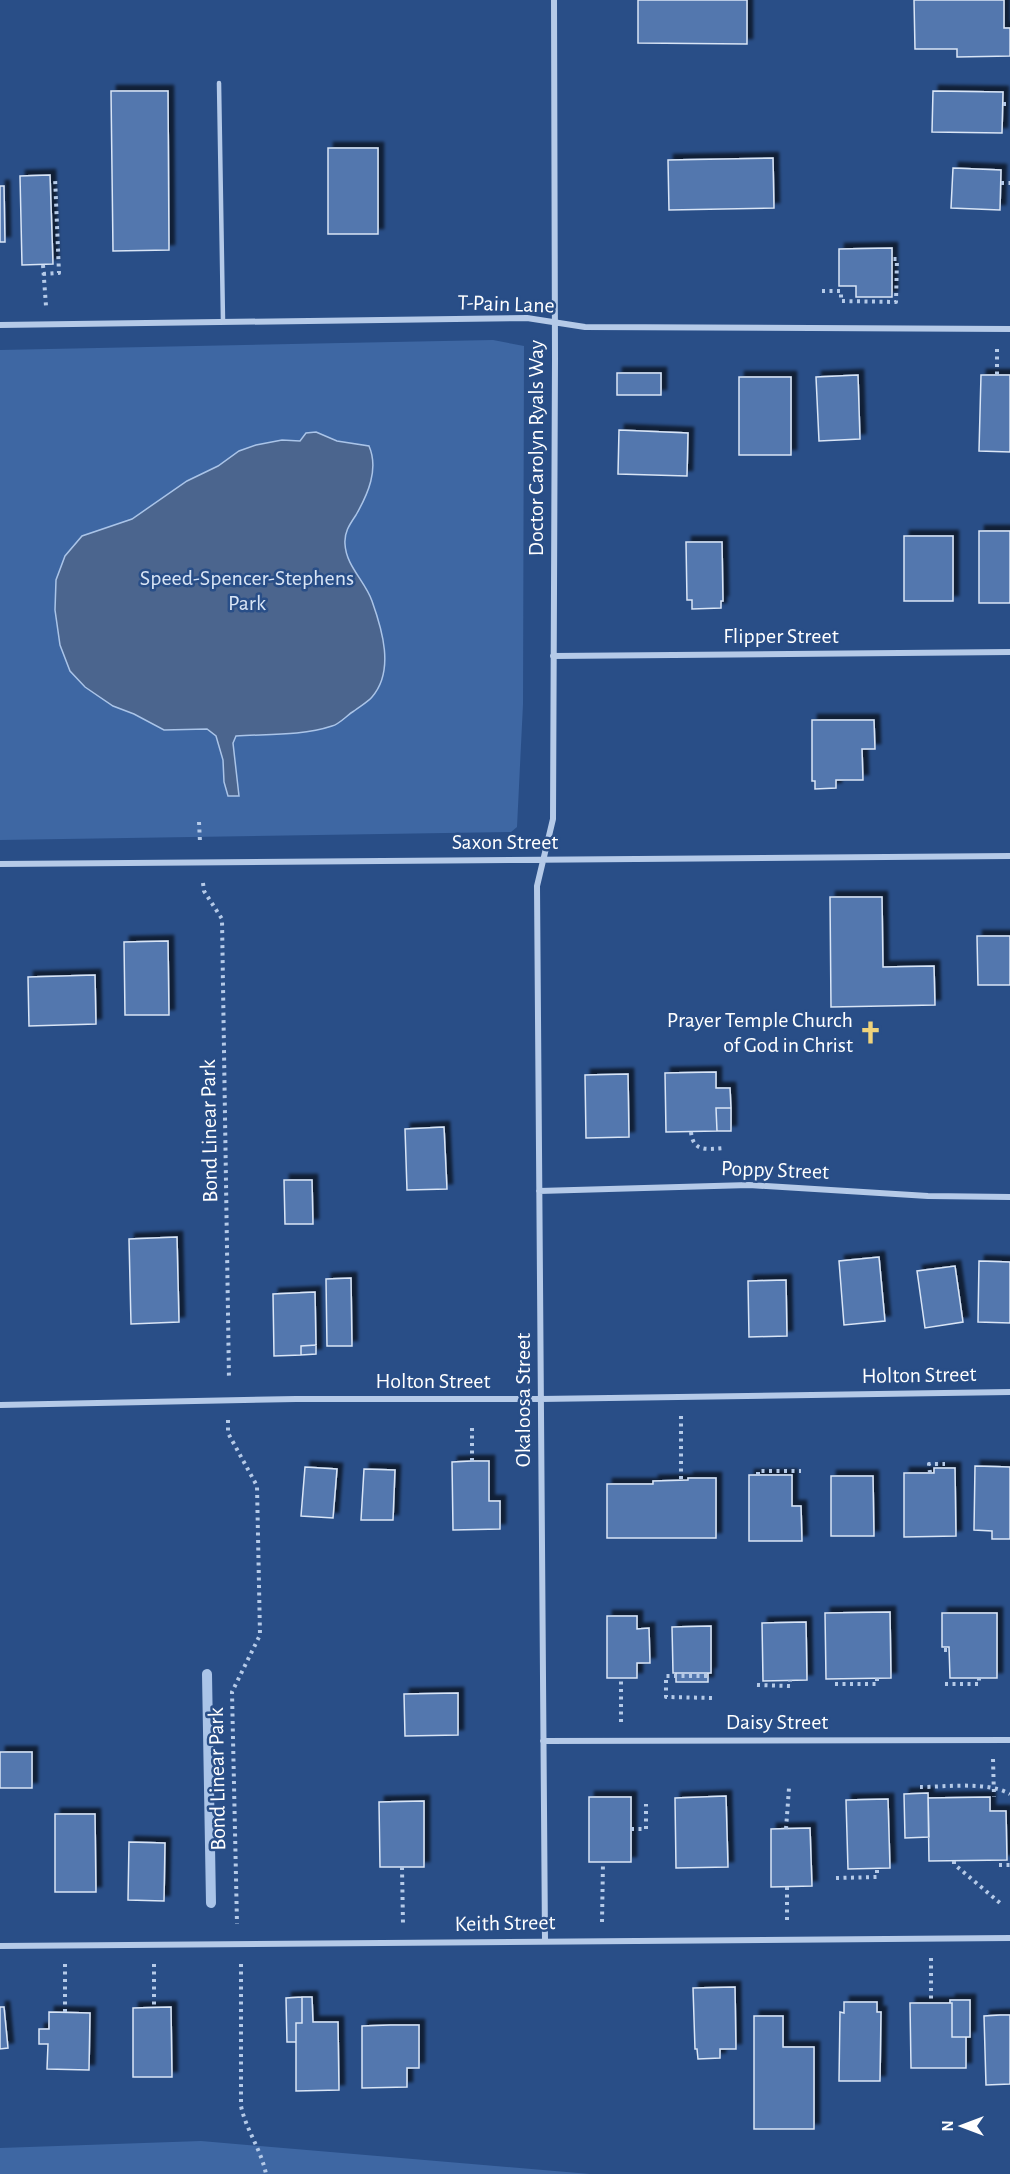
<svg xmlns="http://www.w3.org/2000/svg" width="1010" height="2174" viewBox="0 0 1010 2174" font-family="'Alegreya Sans',sans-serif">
  <defs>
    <filter id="shadow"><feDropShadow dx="5.5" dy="-5.5" stdDeviation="1.5" flood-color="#0009"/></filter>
  </defs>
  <rect width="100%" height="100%" fill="#294e87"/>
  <path fill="#3e67a3" d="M 493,340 L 524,346 L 523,704 L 517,827 L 511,832 L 0,840 L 0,350 Z
    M 201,2141 L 590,2174 L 0,2174 L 0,2148 Z"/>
  <path fill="#4b658e" stroke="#aac4e8" stroke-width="1.5" d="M 316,432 L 337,441 L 369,446 C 379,469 368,494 356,515 C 350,524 344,532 345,544 C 346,566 365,581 372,601 C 382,629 395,671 372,697 C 368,702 360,706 354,711 C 347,715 340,724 332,726 C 302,736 267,734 236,736 L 233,743 L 239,796 L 228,796 L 224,782 L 223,760 L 216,736 L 207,729 L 164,730 L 134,714 L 113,706 L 85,687 L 70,671 L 60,645 L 55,610 L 56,580 L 65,556 L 82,536 L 132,519 L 187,481 L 218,466 L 239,451 L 256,445 L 282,440 L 300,441 L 306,433 Z"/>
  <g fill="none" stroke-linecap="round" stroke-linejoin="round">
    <path stroke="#aac4e8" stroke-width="10" d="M 207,1674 L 211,1903"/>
  </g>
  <path fill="#5277ae" stroke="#d9e5f6" stroke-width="1.5" filter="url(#shadow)" d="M 638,0 L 747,0 L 747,44 L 638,43 Z
    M 914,0 L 1004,0 L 1004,28 L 1010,28 L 1010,56 L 957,57 L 957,49 L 915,49 Z
    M 111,91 L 168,91 L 169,250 L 113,251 Z
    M 933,91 L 1003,92 L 1002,133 L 932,132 Z
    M 328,148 L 378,148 L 378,234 L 328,234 Z
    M 773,158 L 774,208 L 669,210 L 668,160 Z
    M 953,168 L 1001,170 L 1000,210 L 951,208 Z
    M 50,175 L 53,264 L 22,265 L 20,176 Z
    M 0,186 L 4,186 L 5,242 L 0,242 Z
    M 892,248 L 892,297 L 856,297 L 856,286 L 839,286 L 839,249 Z
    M 617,373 L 661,373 L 661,395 L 617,395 Z
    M 858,375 L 860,439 L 819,441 L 816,377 Z
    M 981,375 L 1010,375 L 1010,452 L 979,451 Z
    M 739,377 L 791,377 L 791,455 L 739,455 Z
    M 619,430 L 688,433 L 687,476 L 618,474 Z
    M 979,531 L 1010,531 L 1010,603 L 979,603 Z
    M 904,536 L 953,536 L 953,601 L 904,601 Z
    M 686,542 L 722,542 L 723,601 L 721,601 L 721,608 L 692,609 L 692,600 L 687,600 Z
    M 812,720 L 874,720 L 875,749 L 862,749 L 863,780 L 836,780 L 836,788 L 815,789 L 815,781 L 812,781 Z
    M 830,897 L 882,897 L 883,967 L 934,966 L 935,1005 L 831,1007 Z
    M 977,936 L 1010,936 L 1010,985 L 978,985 Z
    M 168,941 L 169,1015 L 125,1015 L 124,942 Z
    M 95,975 L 96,1024 L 29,1026 L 28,977 Z
    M 716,1072 L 716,1088 L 730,1088 L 731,1108 L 716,1108 L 717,1131 L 666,1132 L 665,1073 Z
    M 628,1074 L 629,1137 L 586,1138 L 585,1075 Z
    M 716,1108 L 731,1108 L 731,1131 L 717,1131 Z
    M 444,1127 L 447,1189 L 407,1190 L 405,1129 Z
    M 284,1180 L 312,1180 L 313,1224 L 285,1224 Z
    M 177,1237 L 179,1322 L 131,1324 L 129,1239 Z
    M 879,1257 L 885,1321 L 844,1325 L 839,1261 Z
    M 979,1261 L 1010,1262 L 1010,1323 L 978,1322 Z
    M 955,1266 L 963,1322 L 925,1328 L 917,1271 Z
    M 351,1278 L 352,1346 L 327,1346 L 326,1279 Z
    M 786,1280 L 787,1336 L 749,1337 L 748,1281 Z
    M 315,1292 L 316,1345 L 301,1346 L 301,1355 L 274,1356 L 273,1294 Z
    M 316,1345 L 316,1354 L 301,1355 L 301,1346 Z
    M 472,1461 L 489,1461 L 489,1501 L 500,1501 L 500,1529 L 453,1530 L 452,1462 Z
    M 975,1466 L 1010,1467 L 1010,1539 L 992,1539 L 992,1531 L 974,1530 Z
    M 305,1467 L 337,1469 L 333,1518 L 301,1516 Z
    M 934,1468 L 955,1468 L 956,1536 L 904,1537 L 904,1473 L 934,1473 Z
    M 364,1469 L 395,1470 L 393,1520 L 361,1520 Z
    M 749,1475 L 792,1475 L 792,1506 L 801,1506 L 802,1541 L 749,1541 Z
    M 831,1476 L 873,1476 L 874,1536 L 831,1536 Z
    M 688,1478 L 716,1478 L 716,1538 L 607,1538 L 607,1484 L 653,1484 L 653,1481 L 688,1480 Z
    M 890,1612 L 891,1678 L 826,1679 L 825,1613 Z
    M 942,1613 L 997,1613 L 997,1678 L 950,1678 L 949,1647 L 942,1647 Z
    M 607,1616 L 637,1616 L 637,1629 L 649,1628 L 650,1663 L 637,1663 L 637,1678 L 607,1678 Z
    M 806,1622 L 807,1680 L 763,1681 L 762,1623 Z
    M 711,1626 L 711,1673 L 673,1673 L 672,1627 Z
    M 676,1673 L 708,1673 L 708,1682 L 676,1682 Z
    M 458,1693 L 458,1735 L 405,1736 L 404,1694 Z
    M 0,1752 L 32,1752 L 32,1788 L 0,1788 Z
    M 928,1793 L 929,1837 L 905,1838 L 904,1794 Z
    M 726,1796 L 728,1867 L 676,1868 L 675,1798 Z
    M 589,1797 L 631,1797 L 631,1862 L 589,1862 Z
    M 990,1797 L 990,1811 L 1006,1811 L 1007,1860 L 929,1861 L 928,1798 Z
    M 888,1799 L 890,1868 L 848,1869 L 846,1800 Z
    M 424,1801 L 424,1867 L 380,1867 L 379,1802 Z
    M 55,1814 L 95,1814 L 96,1892 L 55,1892 Z
    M 810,1828 L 812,1886 L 771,1887 L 771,1829 Z
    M 129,1842 L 165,1843 L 164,1901 L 128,1900 Z
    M 735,1987 L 736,2049 L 720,2049 L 720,2058 L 698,2059 L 697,2049 L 695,2049 L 693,1988 Z
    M 302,1997 L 312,1997 L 313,2022 L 338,2022 L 339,2090 L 296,2091 L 296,2023 L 302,2023 Z
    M 302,1997 L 302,2023 L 296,2023 L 296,2042 L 287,2042 L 286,1998 Z
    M 950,2000 L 970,2000 L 970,2037 L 952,2037 L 952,2003 L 950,2003 Z
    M 844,2002 L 877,2002 L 877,2012 L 881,2012 L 880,2081 L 839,2081 L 840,2012 L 844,2013 Z
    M 910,2003 L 952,2003 L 952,2037 L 966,2037 L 966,2068 L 911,2068 Z
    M 0,2007 L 4,2007 L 8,2048 L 0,2049 Z
    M 171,2007 L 172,2077 L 133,2077 L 133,2008 Z
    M 49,2012 L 90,2013 L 89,2070 L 47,2069 L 48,2044 L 39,2044 L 39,2029 L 49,2029 Z
    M 1000,2015 L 1010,2015 L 1010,2084 L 986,2085 L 984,2016 Z
    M 754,2016 L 783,2016 L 783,2047 L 814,2047 L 814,2129 L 754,2129 Z
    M 390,2025 L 419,2025 L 419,2068 L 407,2068 L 407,2087 L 362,2088 L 362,2026 Z"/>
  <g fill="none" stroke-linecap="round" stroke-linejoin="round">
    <path stroke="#b5cae8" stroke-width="4" stroke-dasharray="3 4.5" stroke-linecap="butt" d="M 1003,104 L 1010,104
      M 1001,183 L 1010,183
      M 43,265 L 46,306
      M 43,274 L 59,273 L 55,177
      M 822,291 L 841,291 L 841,301 L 896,302 L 897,259 L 892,259
      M 997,349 L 997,375
      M 199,822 L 200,842
      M 203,883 L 204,891 L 222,919 L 229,1380
      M 691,1132 C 693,1153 708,1149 725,1148
      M 681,1416 L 681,1480
      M 228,1420 L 228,1433 L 257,1486 L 260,1635 L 232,1692 L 237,1924
      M 472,1428 L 472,1461
      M 930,1473 L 929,1464 L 945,1464
      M 758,1475 L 758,1471 L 801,1471
      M 944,1650 L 950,1650
      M 707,1676 L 666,1676 L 666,1697 L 712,1698
      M 835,1684 L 877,1684 L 877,1678
      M 945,1684 L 979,1684 L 979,1678
      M 757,1685 L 790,1686 L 790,1680
      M 621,1722 L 621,1678
      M 993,1759 L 994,1797
      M 920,1787 C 947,1787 987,1781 1010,1794
      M 631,1829 L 646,1829 L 646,1804
      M 786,1829 L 789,1788
      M 954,1861 L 954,1864 L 1000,1903
      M 999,1865 L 1010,1865
      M 402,1867 L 403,1924
      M 836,1878 L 877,1877 L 877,1868
      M 787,1887 L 787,1921
      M 602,1922 L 603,1862
      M 931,1958 L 931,2003
      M 65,1964 L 65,2012
      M 154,1964 L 154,2008
      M 241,1964 L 241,2106 C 246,2130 261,2149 266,2174"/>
    <path stroke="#b5cae8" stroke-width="4.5" d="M 219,83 L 223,321"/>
    <path stroke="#b5cae8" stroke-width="6" d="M 0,325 L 527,318 L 585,327 L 1010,329
      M 553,656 L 1010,652
      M 0,864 L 1010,856
      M 539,1191 L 749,1185 L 928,1196 L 1010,1197
      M 0,1405 L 296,1399 L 541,1399 L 1010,1392
      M 543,1741 L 1010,1740
      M 545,1941 L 537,886 L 553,819 L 555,358 L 554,0
      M 0,1946 L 1010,1938"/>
  </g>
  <defs>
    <symbol id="church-bare" viewBox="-9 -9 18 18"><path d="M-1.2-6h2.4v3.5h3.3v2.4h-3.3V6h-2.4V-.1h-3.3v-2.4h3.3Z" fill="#efd37c" stroke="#294e87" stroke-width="2.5" paint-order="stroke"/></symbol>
  </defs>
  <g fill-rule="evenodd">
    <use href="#church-bare" x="854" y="1016" width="33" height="33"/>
  </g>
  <g text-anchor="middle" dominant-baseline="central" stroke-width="5" stroke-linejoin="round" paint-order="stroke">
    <g font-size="22" fill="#fff" stroke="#294e87">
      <text transform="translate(506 304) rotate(2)">T-Pain Lane</text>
      <text transform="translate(536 448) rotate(-90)">Doctor Carolyn Ryals Way</text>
      <text x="781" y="636">Flipper Street</text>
      <text x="505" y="842">Saxon Street</text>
      <text transform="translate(209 1131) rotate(-91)">Bond Linear Park</text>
      <text transform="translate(775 1170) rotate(2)">Poppy Street</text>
      <text transform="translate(919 1375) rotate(-1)">Holton Street</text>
      <text x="433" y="1381">Holton Street</text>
      <text transform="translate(523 1400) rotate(-90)">Okaloosa Street</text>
      <text x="777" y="1722">Daisy Street</text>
      <text transform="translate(217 1779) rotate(-91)">Bond Linear Park</text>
      <text transform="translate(505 1923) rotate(-1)">Keith Street</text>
    </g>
    <g font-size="22" fill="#d9e5f6" stroke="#294e87">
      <text x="247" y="578">Speed-Spencer-Stephens<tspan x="247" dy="25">Park</tspan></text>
    </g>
    <g font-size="22" fill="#fff" stroke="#294e87" text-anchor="end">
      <text x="853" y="1020">Prayer Temple Church<tspan x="853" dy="25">of God in Christ</tspan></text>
    </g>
  </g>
  <g transform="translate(962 2126) rotate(270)" stroke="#294e87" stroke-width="4.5" paint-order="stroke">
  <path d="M0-4.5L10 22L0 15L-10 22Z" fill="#ffffff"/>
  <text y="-9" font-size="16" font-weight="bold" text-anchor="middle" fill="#ffffff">N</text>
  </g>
</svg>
